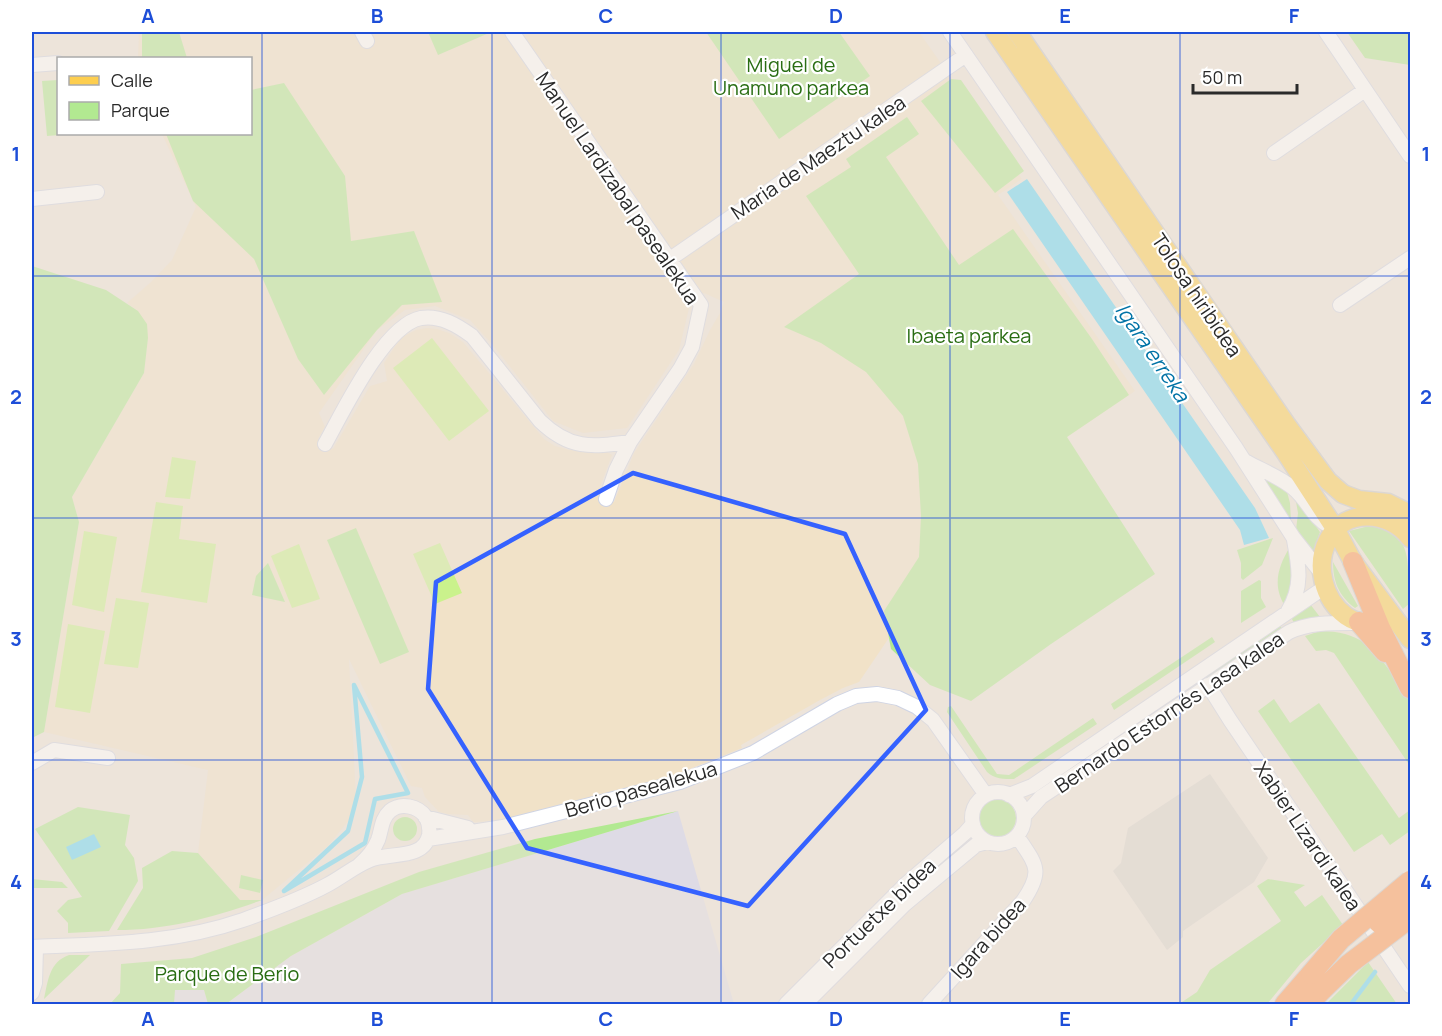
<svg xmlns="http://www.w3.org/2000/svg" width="1442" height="1036" viewBox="0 0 1442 1036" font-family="Manrope,sans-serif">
  <rect width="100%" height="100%" fill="#ede4da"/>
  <path fill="#dedbe5" d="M 678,811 L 734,1004 L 226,1004 L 291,956 L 402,894 Z
    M 174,990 L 204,990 L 208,1004 L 174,1004 Z"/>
  <path fill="#f1e2c8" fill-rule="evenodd" d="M 139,32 L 919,32 L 1022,179 L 998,195 L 1135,391 L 1067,437 L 922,516 L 919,558 L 899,623 L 859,682 L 843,688 L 820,700 L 741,745 L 742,748 L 657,782 L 496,821 L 473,822 L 468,815 L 448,814 L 439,812 L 425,797 L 422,788 L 411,786 L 349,659 L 356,800 L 349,820 L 328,846 L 262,900 L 240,900 L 198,853 L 208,770 L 44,732 L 79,522 L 72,497 L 144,373 L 148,338 L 138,311 L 127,303 L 151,282 L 172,260 L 196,207 L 162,134 L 250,134 L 250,58 L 138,58 ZM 704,293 L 724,302 L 720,313 L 710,330 L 694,364 L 634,453 L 614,502 L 597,495 L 612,455 L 607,452 L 569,450 L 555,446 L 544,439 L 463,342 L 449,333 L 437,329 L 427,328 L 416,330 L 404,336 L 396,345 L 384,363 L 387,381 L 370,386 L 333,449 L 318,439 L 325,427 L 319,413 L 377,330 L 405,310 L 435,306 L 470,320 L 492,344 L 553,421 L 583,433 L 627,428 L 679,350 L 690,304 Z"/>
  <path fill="#b2e991" d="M 142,32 L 179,32 L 187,58 L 142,58 Z
    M 428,32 L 488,32 L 489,33 L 438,55 Z
    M 706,32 L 839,32 L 870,76 L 779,139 Z
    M 1347,32 L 1410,32 L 1410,65 L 1365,58 Z
    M 951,79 L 961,80 L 1024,171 L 995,193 L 921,101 Z
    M 58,80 L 58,134 L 72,134 L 47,136 L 42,81 Z
    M 284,83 L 345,176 L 351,241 L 414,231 L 442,302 L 402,305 L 377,330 L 324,395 L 298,359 L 254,259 L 193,201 L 166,134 L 250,134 L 251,90 Z
    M 907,117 L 919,134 L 886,157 L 959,265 L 1013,229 L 1092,339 L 1129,395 L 1067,437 L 1155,574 L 1051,644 L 971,701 L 930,685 L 891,649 L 884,611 L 919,557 L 921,516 L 918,464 L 903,416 L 866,372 L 821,343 L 784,327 L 859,274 L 806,196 L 851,167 L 846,159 Z
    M 32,266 L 106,290 L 138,311 L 147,324 L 148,338 L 144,373 L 72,497 L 79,522 L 44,732 L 32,738 Z
    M 1266,478 L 1286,488 L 1290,503 L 1291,522 L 1263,479 Z
    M 1295,496 L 1320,532 L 1313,553 L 1296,530 L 1298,513 Z
    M 1373,525 C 1418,536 1405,568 1410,603 L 1403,609 L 1349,531 Z
    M 356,528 L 409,652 L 380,664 L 327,540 Z
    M 1273,538 L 1262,565 L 1243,580 L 1241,578 L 1241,563 L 1237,550 Z
    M 1290,547 L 1293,558 L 1293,591 L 1285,606 C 1272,586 1278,566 1290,547 Z
    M 1333,562 L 1358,606 L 1355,608 C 1339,596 1333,582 1333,562 Z
    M 268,563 L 285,602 L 252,595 L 256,576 Z
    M 1259,580 L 1261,581 L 1261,598 L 1266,607 L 1241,623 L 1241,591 Z
    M 1310,604 L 1320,617 L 1294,623 L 1291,617 Z
    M 1280,625 L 1282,629 L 1187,691 L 1185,689 Z
    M 1320,631 C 1359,631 1374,647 1394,677 C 1400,685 1409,696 1410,705 C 1413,725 1410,746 1410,766 L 1334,653 L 1326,650 L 1316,651 L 1305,636 Z
    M 1212,637 L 1215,642 L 1114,710 L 1111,704 Z
    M 1274,699 L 1290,723 L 1319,703 L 1399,818 L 1410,810 L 1410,831 L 1390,845 L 1382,834 L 1354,852 L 1258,711 Z
    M 1170,700 L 1172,702 L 1041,791 L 1039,789 Z
    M 951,706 L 997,774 L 1009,775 L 1093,718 L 1097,724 L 1014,779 C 1004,779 994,779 987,772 L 947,712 L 948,707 Z
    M978 818a19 19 0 1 1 38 0a19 19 0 1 1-38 0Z
    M 78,807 L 130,815 L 125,845 L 134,858 L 138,881 L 109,931 L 68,933 L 68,923 L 57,911 L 68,900 L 82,897 L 35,829 Z
    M 678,811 L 402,894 L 291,956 L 226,1004 L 208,1004 L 204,990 L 175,990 L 174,1004 L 110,1004 L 120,993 L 121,964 L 192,958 L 256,937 L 419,872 L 535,839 Z
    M393 829a12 12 0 1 1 24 0a12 12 0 1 1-24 0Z
    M 172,851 L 198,853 L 240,900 L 262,900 C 215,917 167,930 117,930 L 143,888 L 142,868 Z
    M 241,875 L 263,880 L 260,893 L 239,888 Z
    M 32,879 L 62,882 L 68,888 L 32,888 Z
    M 1268,879 L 1305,885 L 1294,892 L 1305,907 L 1322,895 L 1343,925 L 1301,963 L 1267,1004 L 1179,1004 L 1197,992 L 1210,970 L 1281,921 L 1257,886 Z
    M 69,955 L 90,955 L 44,999 C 48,981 49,962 69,955 Z
    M 1368,962 L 1397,1004 L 1326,1004 Z"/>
  <path fill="#caf28c" d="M 432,338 L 489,411 L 449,441 L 393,368 Z
    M 172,457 L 196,461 L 190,499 L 165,497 Z
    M 156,502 L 183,506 L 179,539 L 216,544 L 207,603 L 141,592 Z
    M 84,531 L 117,537 L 104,612 L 72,605 Z
    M 440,543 L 462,593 L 435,604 L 413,554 Z
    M 299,544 L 320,599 L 292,608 L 271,556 Z
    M 116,598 L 149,603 L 138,668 L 104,664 Z
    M 68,624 L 105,631 L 90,713 L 55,707 Z"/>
  <path fill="#d9d4cd" d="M 1210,774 L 1268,858 L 1254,882 L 1183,931 L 1183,937 L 1167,950 L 1113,871 L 1121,863 L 1128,828 Z"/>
  <path fill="#63d7f9" d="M 1027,179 L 1255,508 L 1269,538 L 1244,545 L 1240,530 L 1007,192 Z
    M 94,834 L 101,847 L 72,860 L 66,847 Z"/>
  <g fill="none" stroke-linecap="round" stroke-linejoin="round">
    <path stroke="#63d7f9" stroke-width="4.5" d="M 354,685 L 408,793 L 375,799 L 365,843 L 284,891 L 348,831 L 362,777 Z
      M 1351,1004 L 1375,972"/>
    <defs>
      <path id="minor" d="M 362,32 L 367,41
        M 512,32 L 701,305 L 692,347 L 680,369 L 630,442 L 616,470 L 606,499
        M 950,32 L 1236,448 L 1293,537 L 1322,574
        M 1326,32 L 1410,156
        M 32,65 L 58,63
        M 1274,153 L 1365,90
        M 32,199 L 97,192
        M 670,259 L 966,55
        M 1340,305 L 1410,258
        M 325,444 C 343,412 384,325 421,318 C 440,315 457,325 472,336 L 540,421 C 570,450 591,447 630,442
        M 1247,462 C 1261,470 1280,477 1293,488 C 1307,499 1313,518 1329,526
        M 1288,611 C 1303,587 1299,566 1294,540
        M 1208,685 L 1230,720 L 1410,986
        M 32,763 L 54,750 L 108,758
        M972 818a26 26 0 1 1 52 0a26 26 0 1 1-52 0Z
        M 1009,795 L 1032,786 L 1325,587
        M 1024,816 L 1041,797 L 1289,632 C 1310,622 1335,623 1358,623
        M 425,817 L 468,828
        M 428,839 L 503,827 L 680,782 L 753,753 L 837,704 L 856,696 L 877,694 L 898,698 L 917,707 L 933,720 L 986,795
        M 32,947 C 103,944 174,944 243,920 C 271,910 301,899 327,885 C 342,877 355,866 370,860 C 390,852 424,860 429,835 C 430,829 429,823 426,817 C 418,806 401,802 390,811 C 381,819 382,829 378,840 C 374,850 367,858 359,865
        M 32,993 L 35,983 L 36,947
        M 786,1004 L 907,883 L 965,833 L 973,824
        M 805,1004 L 905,904 L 976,845 L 987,842
        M 929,1004 L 1023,901 C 1044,870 1036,865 1017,836"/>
      <path id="major" d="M 995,32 L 1286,453 L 1336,530 L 1353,562 L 1410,639
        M 1017,32 L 1286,424 L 1328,481 L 1343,494 L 1359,500 L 1388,503 L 1410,514
        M 1372,626 C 1363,624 1353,621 1346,616 C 1323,599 1315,565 1328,540 C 1345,507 1390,511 1410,538"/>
      <path id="highway" d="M 1353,562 L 1380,628 L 1410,688
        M 1359,622 L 1385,652
        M 1285,1004 L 1311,974
        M 1309,1004 L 1323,989"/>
    </defs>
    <use href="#minor" stroke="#cfd4e4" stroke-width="16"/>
    <use href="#major" stroke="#c8c8c8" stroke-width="21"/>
    <use href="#highway" stroke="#c8c8c8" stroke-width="22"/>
    <use href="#minor" stroke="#fff" stroke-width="14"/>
    <use href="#major" stroke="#fdce4f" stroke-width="18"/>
    <use href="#highway" stroke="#ff9753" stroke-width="20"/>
    <defs>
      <path id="highway-bridge" d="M 1379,923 L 1410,899
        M 1311,974 L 1341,939 L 1410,881
        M 1323,989 L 1349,964 L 1410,918"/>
    </defs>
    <use href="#highway-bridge" stroke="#c8c8c8" stroke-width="22" stroke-linecap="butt"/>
    <use href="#highway-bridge" stroke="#ff9753" stroke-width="20"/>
  </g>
  <path d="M0 0H1442V1036H0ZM 633,473 L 845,534 L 926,710 L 748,906 L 527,848 L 428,689 L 436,582 Z" fill="#ede4da" fill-opacity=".55" fill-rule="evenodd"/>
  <path fill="none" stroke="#3562ff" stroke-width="4.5" stroke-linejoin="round" d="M 633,473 L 845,534 L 926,710 L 748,906 L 527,848 L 428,689 L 436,582 Z"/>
  <path fill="none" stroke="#1d4ed8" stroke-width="1.5" stroke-opacity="0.55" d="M 262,32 L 262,1004M 492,32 L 492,1004M 721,32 L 721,1004M 950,32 L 950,1004M 1180,32 L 1180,1004M 32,276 L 1410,276M 32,518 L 1410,518M 32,760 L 1410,760"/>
  <g text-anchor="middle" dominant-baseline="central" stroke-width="4.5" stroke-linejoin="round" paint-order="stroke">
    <g font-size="20" fill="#296d13" stroke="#fff">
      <text x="791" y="64">Miguel de<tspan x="791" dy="23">Unamuno parkea</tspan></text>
      <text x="969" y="335">Ibaeta parkea</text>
      <text x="227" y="973">Parque de Berio</text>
    </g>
    <g font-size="20" fill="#2a2a2a" stroke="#fff">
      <text transform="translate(818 157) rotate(-34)">Maria de Maeztu kalea</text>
      <text transform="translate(618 188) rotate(56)">Manuel Lardizabal pasealekua</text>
      <text transform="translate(1197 295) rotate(56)">Tolosa hiribidea</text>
      <text transform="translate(1169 712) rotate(-34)">Bernardo Estornés Lasa kalea</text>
      <text transform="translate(641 789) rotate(-16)">Berio pasealekua</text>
      <text transform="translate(1308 836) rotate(56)">Xabier Lizardi kalea</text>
      <text transform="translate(879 913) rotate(-44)">Portuetxe bidea</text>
      <text transform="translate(988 938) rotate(-48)">Igara bidea</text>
    </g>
    <g font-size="21" font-style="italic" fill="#0173a6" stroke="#fff">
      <text transform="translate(1153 352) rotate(56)">Igara erreka</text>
    </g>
  </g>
  <rect width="1442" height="1036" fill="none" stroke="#ffffff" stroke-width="66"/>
  <rect x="57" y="57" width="195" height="78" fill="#ffffff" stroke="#aaaaaa" stroke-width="1.5"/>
  <rect x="69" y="76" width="30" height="9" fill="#fdce4f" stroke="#aaaaaa" stroke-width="1.5"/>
  <text x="111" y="87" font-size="18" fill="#2a2a2a">Calle</text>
  <rect x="69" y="102" width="30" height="18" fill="#b2e991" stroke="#aaaaaa" stroke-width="1.5"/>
  <text x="111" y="117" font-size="18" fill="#2a2a2a">Parque</text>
  <path d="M1193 84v9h104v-9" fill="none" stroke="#2a2a2a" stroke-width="3"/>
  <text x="1202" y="84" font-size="18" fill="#2a2a2a" stroke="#ffffff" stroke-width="4.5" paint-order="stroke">50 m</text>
  <rect x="33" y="33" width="1376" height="970" fill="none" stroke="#1d4ed8" stroke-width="2"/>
  <g font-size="20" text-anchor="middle" font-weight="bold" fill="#1d4ed8">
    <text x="148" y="23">A</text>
    <text x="377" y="23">B</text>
    <text x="606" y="23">C</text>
    <text x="836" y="23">D</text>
    <text x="1065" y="23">E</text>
    <text x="1294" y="23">F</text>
    <text x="16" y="161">1</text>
    <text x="1426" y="161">1</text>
    <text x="16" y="404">2</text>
    <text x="1426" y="404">2</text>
    <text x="16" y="646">3</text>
    <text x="1426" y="646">3</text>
    <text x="16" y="889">4</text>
    <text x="1426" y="889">4</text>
    <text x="148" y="1026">A</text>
    <text x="377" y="1026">B</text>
    <text x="606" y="1026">C</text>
    <text x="836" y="1026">D</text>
    <text x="1065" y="1026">E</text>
    <text x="1294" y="1026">F</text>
  </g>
</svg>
